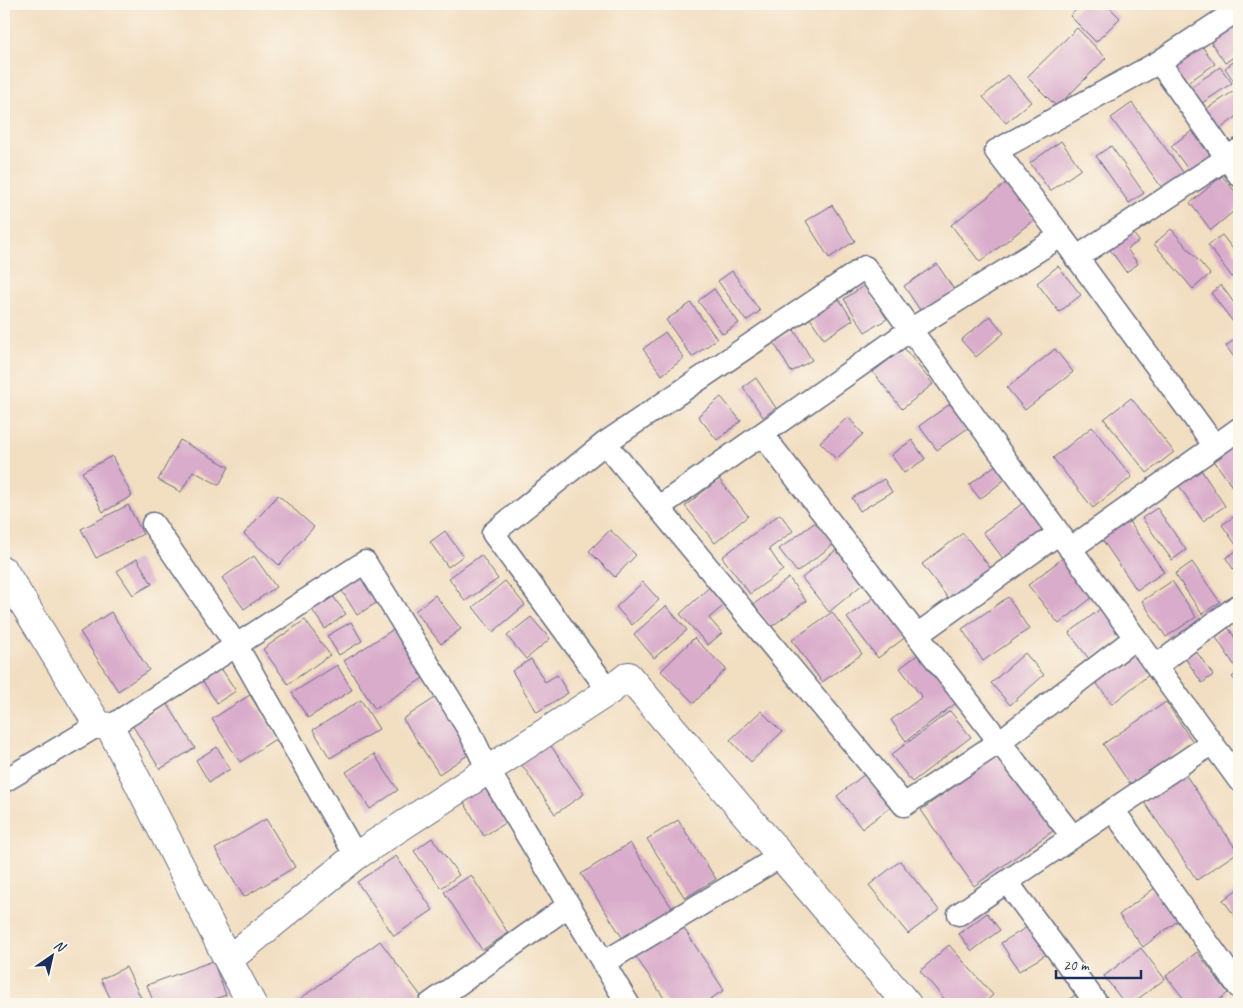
<svg xmlns="http://www.w3.org/2000/svg" width="1243" height="1008" viewBox="0 0 1243 1008" font-family="Caveat,sans-serif">
  <rect width="100%" height="100%" fill="#fbf7ec"/>
  <filter id="ink" filterUnits="userSpaceOnUse"><feTurbulence type="fractalNoise" baseFrequency=".02" numOctaves="2"/><feDisplacementMap in="SourceGraphic" scale="10" xChannelSelector="R" yChannelSelector="G"/><feConvolveMatrix kernelMatrix="1 2 1 2 8 2 1 2 1" color-interpolation-filters="sRGB"/></filter>
  <filter id="wash" filterUnits="userSpaceOnUse"><feTurbulence type="fractalNoise" baseFrequency=".0096" numOctaves="4" result="noise"/><feDisplacementMap in="SourceGraphic" scale="20" xChannelSelector="R" yChannelSelector="G"/><feGaussianBlur stdDeviation="1.12" result="paint"/><feColorMatrix in="noise" values="0 0 0 0 0 0 0 0 0 0 0 0 0 0 0 0 0 1.4 0 .05"/><feComposite in="paint" operator="in"/></filter>
  <g filter="url(#wash)">
    <rect width="100%" height="100%" fill="#f2dec1"/>
    <g id="blocks">
      <path fill="#d9accb" d="M 1082,4 L 1106,4 L 1120,18 L 1096,42 L 1070,16 Z
        M 1235,16 L 1239,23 L 1239,53 L 1225,63 L 1206,35 Z
        M 1077,28 L 1106,58 L 1057,107 L 1027,77 Z
        M 1199,42 L 1215,64 L 1181,87 L 1166,65 Z
        M 1239,58 L 1239,89 L 1225,68 Z
        M 1220,67 L 1232,83 L 1195,108 L 1184,92 Z
        M 1008,75 L 1031,102 L 1006,123 L 983,97 Z
        M 1234,91 L 1239,99 L 1239,115 L 1213,134 L 1199,114 Z
        M 1132,103 L 1189,180 L 1168,196 L 1111,118 Z
        M 1192,131 L 1214,161 L 1193,176 L 1171,146 Z
        M 1061,141 L 1081,169 L 1050,191 L 1030,163 Z
        M 1111,146 L 1144,193 L 1129,203 L 1096,156 Z
        M 1222,176 L 1239,196 L 1239,207 L 1211,230 L 1190,203 Z
        M 1006,183 L 1035,219 L 980,262 L 951,225 Z
        M 832,205 L 855,241 L 829,258 L 806,221 Z
        M 1129,228 L 1139,241 L 1127,249 L 1138,264 L 1126,272 L 1106,244 Z
        M 1171,229 L 1210,274 L 1193,289 L 1154,244 Z
        M 1222,235 L 1239,257 L 1239,272 L 1232,277 L 1208,245 Z
        M 937,264 L 955,291 L 922,313 L 904,286 Z
        M 1058,266 L 1081,295 L 1059,312 L 1037,283 Z
        M 732,271 L 760,311 L 746,321 L 718,281 Z
        M 865,285 L 887,319 L 865,332 L 844,299 Z
        M 1221,285 L 1239,310 L 1239,325 L 1237,327 L 1211,293 Z
        M 714,289 L 739,323 L 723,334 L 698,301 Z
        M 839,299 L 853,320 L 824,339 L 810,318 Z
        M 691,303 L 717,339 L 692,357 L 666,320 Z
        M 990,316 L 1004,333 L 976,357 L 961,340 Z
        M 794,330 L 812,360 L 791,372 L 773,341 Z
        M 665,332 L 684,358 L 662,375 L 643,349 Z
        M 1239,336 L 1239,364 L 1226,346 Z
        M 904,348 L 933,384 L 902,409 L 873,372 Z
        M 1055,349 L 1073,372 L 1025,410 L 1007,388 Z
        M 756,378 L 776,408 L 763,417 L 743,387 Z
        M 721,397 L 741,421 L 717,440 L 698,416 Z
        M 1131,398 L 1174,452 L 1147,473 L 1104,419 Z
        M 950,404 L 968,428 L 937,450 L 919,426 Z
        M 848,417 L 863,434 L 836,459 L 820,442 Z
        M 1092,427 L 1132,477 L 1093,508 L 1053,458 Z
        M 180,440 L 229,467 L 219,485 L 193,471 L 181,492 L 158,480 Z
        M 912,440 L 925,459 L 904,473 L 891,455 Z
        M 1239,442 L 1239,484 L 1233,488 L 1213,459 Z
        M 112,456 L 132,496 L 103,512 L 82,472 Z
        M 997,464 L 1008,477 L 980,499 L 969,485 Z
        M 1201,470 L 1225,506 L 1203,521 L 1179,486 Z
        M 719,479 L 748,516 L 715,543 L 685,506 Z
        M 884,479 L 892,492 L 860,511 L 852,498 Z
        M 278,495 L 314,527 L 279,565 L 244,534 Z
        M 1026,501 L 1047,530 L 1005,561 L 983,532 Z
        M 128,505 L 143,534 L 96,558 L 81,529 Z
        M 1157,508 L 1186,550 L 1172,560 L 1142,518 Z
        M 1239,513 L 1239,578 L 1226,558 L 1239,549 L 1222,525 Z
        M 780,514 L 793,531 L 769,549 L 783,570 L 750,594 L 722,557 Z
        M 1128,520 L 1164,572 L 1137,590 L 1101,538 Z
        M 817,521 L 834,544 L 797,572 L 779,549 Z
        M 610,530 L 636,555 L 615,577 L 589,551 Z
        M 445,531 L 463,556 L 448,567 L 430,542 Z
        M 963,533 L 992,570 L 951,602 L 922,564 Z
        M 836,550 L 864,583 L 829,612 L 802,578 Z
        M 481,555 L 498,579 L 465,601 L 449,578 Z
        M 254,556 L 276,587 L 244,609 L 222,578 Z
        M 1064,557 L 1094,596 L 1059,624 L 1028,585 Z
        M 137,559 L 152,584 L 133,595 L 117,571 Z
        M 1192,562 L 1220,602 L 1202,614 L 1175,574 Z
        M 363,571 L 381,600 L 357,615 L 339,586 Z
        M 789,578 L 806,601 L 771,627 L 754,604 Z
        M 505,581 L 525,605 L 493,632 L 473,607 Z
        M 1172,581 L 1196,617 L 1166,637 L 1142,601 Z
        M 643,582 L 659,600 L 632,625 L 616,607 Z
        M 714,583 L 730,600 L 709,618 L 722,633 L 708,645 L 680,614 Z
        M 329,591 L 346,614 L 325,629 L 309,605 Z
        M 435,595 L 461,629 L 441,644 L 415,611 Z
        M 876,596 L 907,636 L 878,658 L 847,618 Z
        M 1008,597 L 1029,629 L 983,661 L 962,629 Z
        M 666,606 L 687,630 L 654,658 L 634,634 Z
        M 1104,606 L 1124,632 L 1089,659 L 1069,633 Z
        M 111,612 L 149,670 L 118,691 L 80,632 Z
        M 832,612 L 862,654 L 822,682 L 792,640 Z
        M 531,617 L 550,639 L 526,659 L 507,636 Z
        M 305,620 L 330,655 L 288,684 L 263,649 Z
        M 351,622 L 362,641 L 339,655 L 327,636 Z
        M 397,627 L 428,675 L 375,709 L 344,661 Z
        M 1228,627 L 1239,644 L 1239,663 L 1235,666 L 1215,636 Z
        M 694,638 L 726,669 L 694,703 L 661,671 Z
        M 923,651 L 960,700 L 906,741 L 891,720 L 922,697 L 900,668 Z
        M 1196,651 L 1213,675 L 1202,683 L 1185,658 Z
        M 1133,652 L 1150,674 L 1112,704 L 1095,681 Z
        M 1025,653 L 1044,675 L 1010,705 L 991,683 Z
        M 215,659 L 236,691 L 217,703 L 196,671 Z
        M 531,659 L 545,682 L 557,675 L 568,693 L 537,712 L 512,671 Z
        M 337,665 L 352,690 L 308,718 L 292,693 Z
        M 1239,671 L 1239,685 L 1232,677 Z
        M 250,695 L 277,738 L 240,762 L 212,719 Z
        M 438,696 L 474,751 L 439,774 L 403,719 Z
        M 361,700 L 379,729 L 330,758 L 313,730 Z
        M 1166,702 L 1193,742 L 1130,784 L 1103,744 Z
        M 167,703 L 195,748 L 160,769 L 132,725 Z
        M 761,711 L 782,732 L 751,762 L 730,740 Z
        M 950,711 L 971,737 L 912,782 L 891,755 Z
        M 549,743 L 584,794 L 555,814 L 520,762 Z
        M 217,747 L 230,769 L 209,782 L 196,760 Z
        M 374,754 L 398,790 L 370,809 L 346,772 Z
        M 1000,754 L 1053,831 L 974,886 L 921,810 Z
        M 1183,771 L 1238,852 L 1197,880 L 1142,799 Z
        M 865,774 L 890,807 L 862,829 L 837,796 Z
        M 484,786 L 506,822 L 484,836 L 462,799 Z
        M 266,819 L 295,867 L 244,897 L 215,849 Z
        M 678,820 L 716,879 L 685,898 L 647,839 Z
        M 432,838 L 459,875 L 441,888 L 414,851 Z
        M 630,843 L 674,911 L 626,943 L 581,874 Z
        M 396,856 L 433,910 L 394,936 L 357,882 Z
        M 900,861 L 939,910 L 908,934 L 869,885 Z
        M 471,875 L 508,933 L 482,950 L 444,892 Z
        M 1156,887 L 1180,919 L 1143,947 L 1119,915 Z
        M 1239,888 L 1239,918 L 1237,919 L 1223,900 Z
        M 987,913 L 1000,930 L 972,951 L 959,934 Z
        M 681,924 L 724,990 L 703,1004 L 668,1004 L 634,954 Z
        M 1032,924 L 1050,952 L 1019,971 L 1001,943 Z
        M 380,941 L 424,1000 L 418,1004 L 293,1004 Z
        M 949,945 L 993,995 L 983,1004 L 949,1004 L 920,971 Z
        M 1141,948 L 1165,979 L 1131,1004 L 1125,1004 L 1104,976 Z
        M 1197,952 L 1228,993 L 1214,1004 L 1188,1004 L 1166,976 Z
        M 213,961 L 226,995 L 201,1004 L 154,1004 L 147,985 Z
        M 126,967 L 144,1004 L 113,1004 L 101,979 Z
        M 1075,995 L 1082,1004 L 1063,1004 Z"/>
    </g>
  </g>
  <g filter="url(#ink)">
    <use href="#blocks" fill-opacity="0" stroke="#666c81" stroke-width="1"/>
    <g fill="none" stroke-linecap="round" stroke-linejoin="round">
      <defs>
        <path id="minor" d="M 1159,62 L 1239,175
          M 1061,236 L 1215,446
          M 1076,258 L 1239,150
          M 605,443 L 904,805 L 999,742 L 1135,638
          M 659,507 L 762,434
          M 153,524 L 236,645 L 356,856
          M 1070,549 L 1239,429
          M 917,635 L 1059,533
          M 1156,666 L 1239,605
          M 609,691 L 493,533 L 605,443 L 865,267 L 1212,743
          M 110,727 L 365,562 L 469,730 L 488,770 L 628,1004
          M 4,781 L 98,725
          M 1113,810 L 1239,987
          M 1073,837 L 762,434 L 910,330 L 1061,236 L 996,151 L 1159,62 L 1239,9
          M 1007,882 L 1097,1004
          M 959,914 L 1212,743 L 1239,780
          M 603,963 L 781,856
          M 430,1004 L 568,906"/>
        <path id="tertiary" d="M 4,571 L 98,725 L 110,727 L 228,960 L 356,856 L 609,691 L 628,676 L 907,1004
          M 228,960 L 252,1004"/>
      </defs>
      <use href="#minor" stroke="#666c81" stroke-width="25"/>
      <use href="#tertiary" stroke="#666c81" stroke-width="30"/>
      <use href="#minor" stroke="#fff" stroke-width="22"/>
      <use href="#tertiary" stroke="#fff" stroke-width="28"/>
    </g>
  </g>
  <rect width="1243" height="1008" fill="none" stroke="#fbf7ec" stroke-width="20"/>
  <g transform="translate(52 956) rotate(34)" stroke="#fbf7ec" stroke-width="4" paint-order="stroke">
  <path d="M0-4L9 19L0 12L-9 19Z" fill="#1b2f5e"/>
  <text y="-8" font-size="14" font-weight="bold" text-anchor="middle" fill="#1b2f5e">N</text>
  </g>
  <path d="M1056 970v8h85v-8" fill="none" stroke="#1b2f5e" stroke-width="2.5"/>
  <text x="1063" y="970" font-size="15" fill="#1b2f5e" stroke="#fbf7ec" stroke-width="4" paint-order="stroke">20 m</text>
</svg>
